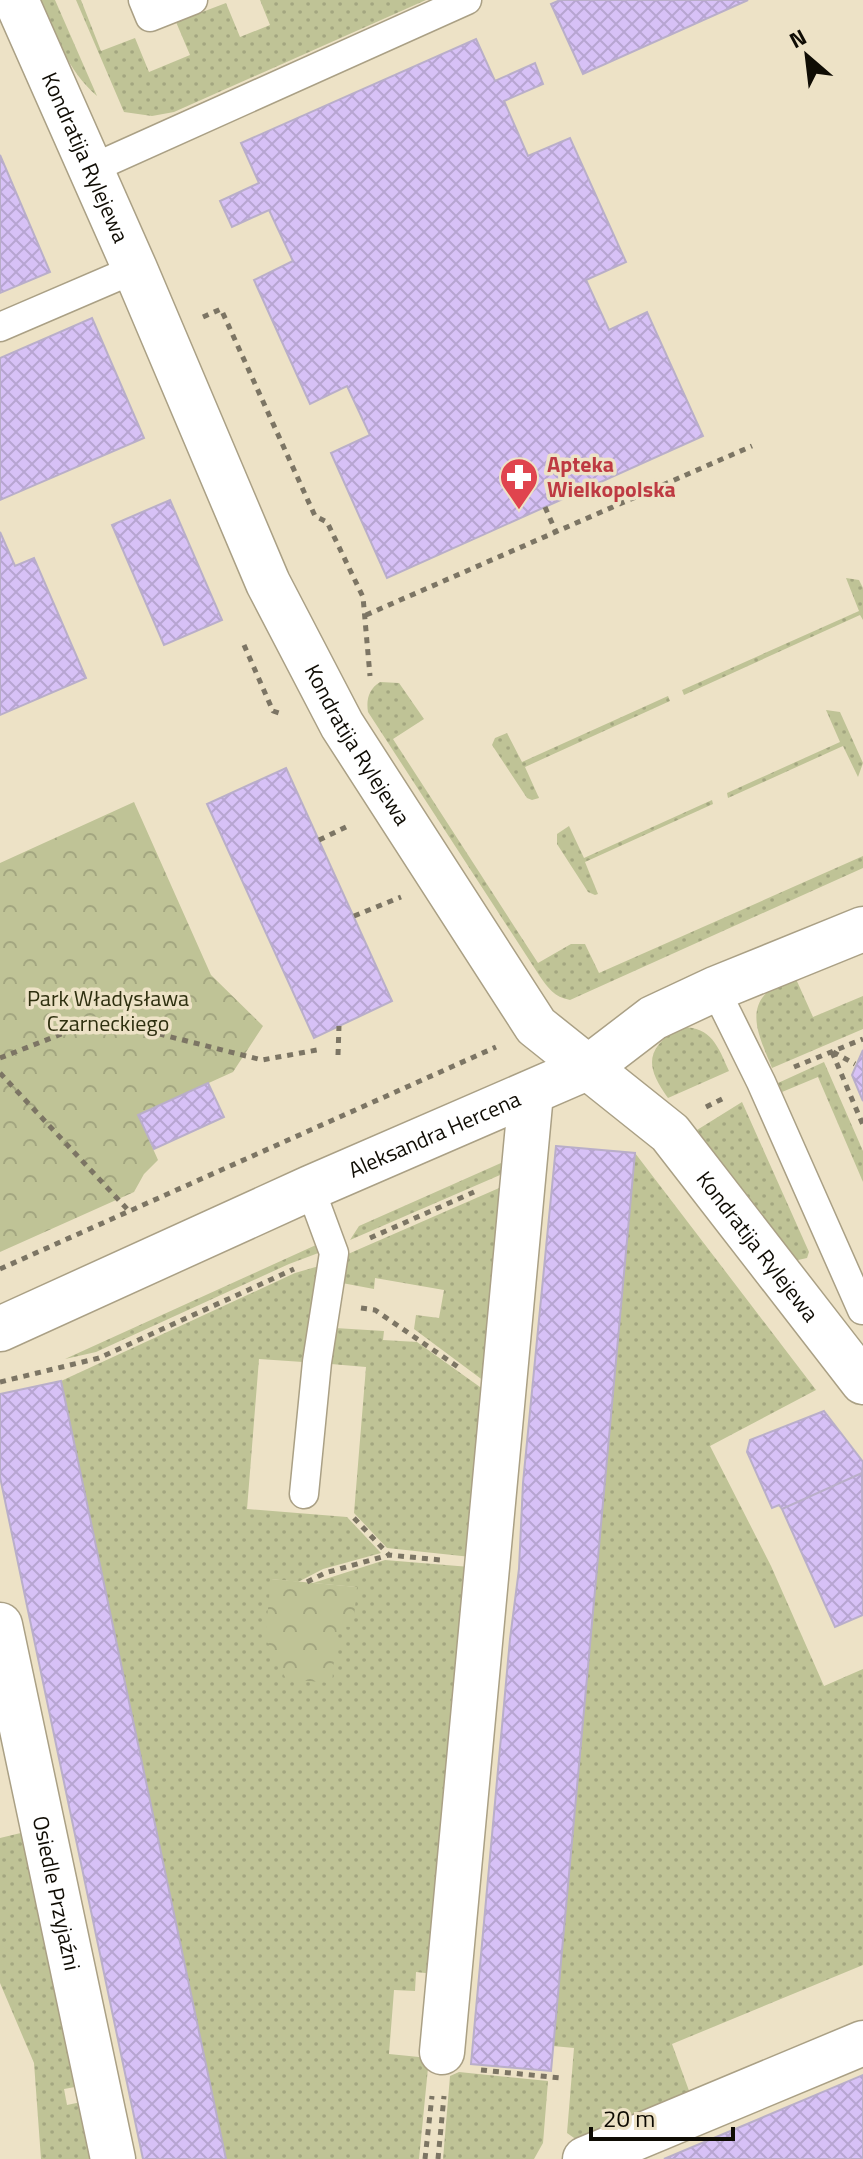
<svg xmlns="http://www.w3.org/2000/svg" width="863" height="2159" viewBox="0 0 863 2159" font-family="'Titillium Web',sans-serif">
  <defs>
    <pattern id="grass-dots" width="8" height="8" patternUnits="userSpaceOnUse" patternTransform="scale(2)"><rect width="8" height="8" fill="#bfc396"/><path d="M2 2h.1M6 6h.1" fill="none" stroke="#a3a680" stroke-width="1.8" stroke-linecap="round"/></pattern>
    <pattern id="park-crowns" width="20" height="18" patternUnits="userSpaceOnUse" patternTransform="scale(2)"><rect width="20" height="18" fill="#bfc396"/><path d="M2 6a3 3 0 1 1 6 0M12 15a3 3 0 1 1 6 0" fill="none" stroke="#a3a680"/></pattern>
    <pattern id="building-cross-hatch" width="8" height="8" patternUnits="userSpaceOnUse" patternTransform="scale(2)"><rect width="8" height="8" fill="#d7c1f6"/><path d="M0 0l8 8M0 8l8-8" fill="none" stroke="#b7a5d1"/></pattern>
  </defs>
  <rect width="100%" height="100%" fill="#ede2c6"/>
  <path fill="url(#grass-dots)" d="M 40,0 L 55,0 L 97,96 C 67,70 56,35 40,0 Z
    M 76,0 L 81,0 L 101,51 L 135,38 L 149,72 L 190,55 L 176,22 L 226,3 L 240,37 L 270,25 L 260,0 L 426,0 L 174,112 L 152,116 L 124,112 Z
    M 846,578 L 859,580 L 863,588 L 863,620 L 860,615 L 684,695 L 682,690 L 859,611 Z
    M 380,682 L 399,683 L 424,719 L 393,739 L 538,963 L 571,944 L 585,944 L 599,973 L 863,856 L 863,868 L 570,1000 C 554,997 548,988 539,975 L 368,712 C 366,699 369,689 380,682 Z
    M 668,696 L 670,701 L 525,767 L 539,798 L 532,800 L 527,798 L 492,745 L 495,738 L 507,733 L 522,762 Z
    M 826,710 L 840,712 L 863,763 L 858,777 L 843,746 L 728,798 L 727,793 L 840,742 Z
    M 712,800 L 713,804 L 585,862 L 598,894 L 595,895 L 588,892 L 557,844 L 557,834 L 569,826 L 584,858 Z
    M 796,979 L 813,1017 L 863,996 L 863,1029 L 772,1068 C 762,1042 743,1010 771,989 C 778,984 788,982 796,979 Z
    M 680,1027 C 711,1026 718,1046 729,1071 L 668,1098 C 645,1066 645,1049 680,1027 Z
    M 824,1062 L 863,1151 L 863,1182 L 818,1077 L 782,1092 L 778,1083 Z
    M 742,1102 L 809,1252 L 807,1258 L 798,1260 L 787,1250 L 697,1130 Z
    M 635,1153 L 816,1390 L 710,1446 L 771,1566 L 824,1686 L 863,1669 L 863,1965 L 672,2044 L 692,2099 L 584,2145 L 567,2133 L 574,2048 L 553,2046 Z
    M 501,1163 L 507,1172 L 350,1240 L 359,1226 Z
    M 506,1185 L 488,1384 L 414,1329 L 416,1315 L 439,1318 L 444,1290 L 375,1278 L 374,1289 L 342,1283 L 348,1254 Z
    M 316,1245 L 321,1248 L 321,1252 L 289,1264 L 96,1352 L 65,1359 Z
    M 319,1266 L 303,1362 L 259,1359 L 247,1509 L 347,1517 L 381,1553 L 323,1569 L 298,1582 L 271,1579 L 337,1626 L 356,1587 L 313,1583 L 385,1560 L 470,1567 L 434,1974 L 416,1972 L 415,1991 L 394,1990 L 389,2054 L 429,2058 L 419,2159 L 226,2159 L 61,1381 L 295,1273 Z
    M 335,1328 L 384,1331 L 383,1340 L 417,1342 L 487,1392 L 471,1557 L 387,1548 L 354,1513 L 366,1367 L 331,1364 Z
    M 29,1831 L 75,2087 L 64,2089 L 67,2105 L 86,2101 L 98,2159 L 41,2159 L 34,2063 L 0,1983 L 0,1838 Z
    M 459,2072 L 548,2081 L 543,2143 L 534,2159 L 443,2159 L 450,2076 Z"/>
  <path fill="url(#park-crowns)" d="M 134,802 L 211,975 L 263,1026 L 233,1072 L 138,1115 L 158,1160 L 144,1174 L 134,1192 L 0,1252 L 0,863 Z
    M 271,1579 L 357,1587 L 353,1627 L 337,1626 L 332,1683 L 286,1679 L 265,1638 Z"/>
  <path fill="url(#building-cross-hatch)" stroke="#b9aec9" stroke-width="2" d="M 560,0 L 748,0 L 583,74 L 551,4 Z
    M 476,39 L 495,81 L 535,63 L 543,84 L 504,101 L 528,156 L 570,138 L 626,262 L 586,280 L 609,330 L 647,312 L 703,436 L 387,578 L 331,453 L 370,435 L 347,386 L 310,404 L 254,280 L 293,261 L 269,210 L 232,227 L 220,201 L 259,183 L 241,143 Z
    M 0,155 L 50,272 L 0,293 Z
    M 92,318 L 144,438 L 0,500 L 0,358 Z
    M 170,500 L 222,620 L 164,645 L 112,525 Z
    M 0,532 L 15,566 L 34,558 L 86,678 L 0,715 Z
    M 286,768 L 392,1001 L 314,1038 L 207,804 Z
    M 863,1050 L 863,1101 L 852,1075 Z
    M 208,1083 L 224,1117 L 154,1149 L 138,1115 Z
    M 556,1146 L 635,1153 L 551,2071 L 471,2064 L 510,1639 L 519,1569 L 523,1483 Z
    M 61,1381 L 226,2159 L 143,2159 L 0,1477 L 0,1394 Z
    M 824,1411 L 863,1462 L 862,1473 L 782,1509 L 779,1505 L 772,1508 L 747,1452 L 750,1440 Z
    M 862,1473 L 863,1615 L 835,1627 L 782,1509 Z
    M 863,2075 L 863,2159 L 664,2159 L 740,2127 Z"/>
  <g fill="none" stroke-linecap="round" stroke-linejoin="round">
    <defs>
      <path id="service" d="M 143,0 L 150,17 L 193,0
        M 91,169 L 467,0
        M 0,327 L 135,269
        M 715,989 L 761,1082 L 862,1310
        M 304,1494 L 317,1362 L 334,1253 L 310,1188"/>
      <g id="minor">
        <path id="s1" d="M 16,0 L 135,269 L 268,583 L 342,725 L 536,1026 L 670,1133 L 863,1382"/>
        <path id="s2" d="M 0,1329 L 310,1188 L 589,1067 L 653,1018 L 715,989 L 863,929"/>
        <path id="s3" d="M 0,1625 L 113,2159"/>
        <path d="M 442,2052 L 531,1093"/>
        <path d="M 585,2159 L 863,2043"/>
      </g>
    </defs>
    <use href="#service" stroke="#aaa085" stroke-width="31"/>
    <use href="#minor" stroke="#aaa085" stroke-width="47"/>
    <path stroke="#7c7564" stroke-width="5" stroke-dasharray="6 6" stroke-linecap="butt" d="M 203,317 L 221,309 L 315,516 L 327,522 L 363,597 L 370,676
      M 545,507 L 556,532
      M 366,615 L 752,446
      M 244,645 L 273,711 L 282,714
      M 319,840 L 350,825
      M 354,916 L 401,897
      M 832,1052 L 863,1125
      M 833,1052 L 855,1064
      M 338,1055 L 339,1026
      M 0,1058 L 100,1019 L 262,1060 L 317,1050
      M 794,1067 L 863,1039
      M 0,1073 L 129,1211
      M 706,1107 L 726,1097
      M 370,1238 L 474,1192
      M 0,1269 L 496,1047
      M 361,1308 L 375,1310 L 461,1369
      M 0,1382 L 99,1358 L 294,1269
      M 354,1518 L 389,1555 L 441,1560
      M 307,1582 L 325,1573 L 389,1555
      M 481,2070 L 561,2078
      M 425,2159 L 432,2096
      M 438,2159 L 444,2096"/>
    <use href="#service" stroke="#fff" stroke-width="28"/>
    <use href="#minor" stroke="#fff" stroke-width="44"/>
  </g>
  <defs>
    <symbol id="pharmacy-pin" viewBox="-11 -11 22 30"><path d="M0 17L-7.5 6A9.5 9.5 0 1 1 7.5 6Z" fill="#e0444e" stroke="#ede2c6"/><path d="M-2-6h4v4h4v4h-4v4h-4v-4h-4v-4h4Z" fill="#fff"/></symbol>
  </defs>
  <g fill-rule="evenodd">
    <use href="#pharmacy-pin" x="497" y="455" width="44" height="60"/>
  </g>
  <g text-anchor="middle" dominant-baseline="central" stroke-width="7" stroke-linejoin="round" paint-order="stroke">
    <g font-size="22" fill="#0f0c04" stroke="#ede2c6">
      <text stroke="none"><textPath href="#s1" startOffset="172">Kondratija Rylejewa</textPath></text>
      <text stroke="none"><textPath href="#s1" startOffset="820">Kondratija Rylejewa</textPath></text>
      <text stroke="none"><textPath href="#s2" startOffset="476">Aleksandra Hercena</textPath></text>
      <text stroke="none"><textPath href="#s1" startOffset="1468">Kondratija Rylejewa</textPath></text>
      <text stroke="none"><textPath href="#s3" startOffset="274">Osiedle Przyjaźni</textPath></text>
    </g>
    <g font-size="22" font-weight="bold" fill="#be3a42" stroke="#ede2c6" text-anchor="start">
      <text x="547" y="464">Apteka<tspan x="547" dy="25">Wielkopolska</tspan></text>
    </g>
    <g font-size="22" fill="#2e2f0f" stroke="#ede2c6">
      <text x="108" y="998">Park Władysława<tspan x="108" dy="25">Czarneckiego</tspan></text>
    </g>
  </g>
  <g transform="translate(807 56) rotate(332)" stroke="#ede2c6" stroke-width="6" paint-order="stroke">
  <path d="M0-6L14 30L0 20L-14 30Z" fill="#0f0c04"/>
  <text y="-12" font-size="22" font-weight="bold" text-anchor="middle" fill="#0f0c04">N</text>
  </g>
  <path d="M591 2127v12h142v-12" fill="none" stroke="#0f0c04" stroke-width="4"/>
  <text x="603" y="2127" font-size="24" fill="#0f0c04" stroke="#ede2c6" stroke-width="6" paint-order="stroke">20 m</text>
</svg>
